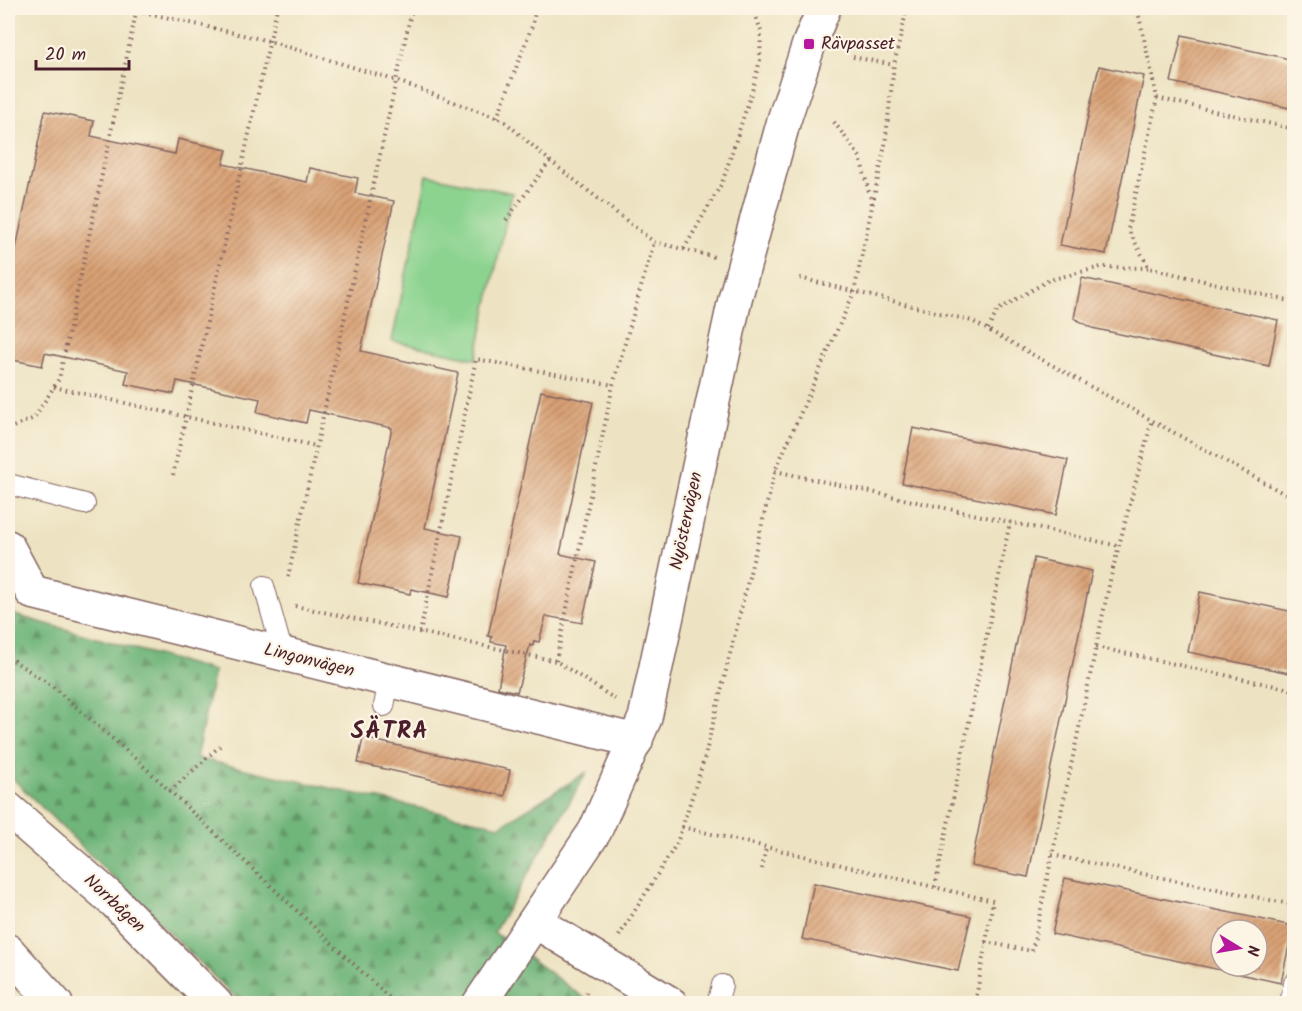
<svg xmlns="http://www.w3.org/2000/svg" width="1302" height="1011" viewBox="0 0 1302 1011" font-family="Kalam,sans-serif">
  <defs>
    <pattern id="forest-firs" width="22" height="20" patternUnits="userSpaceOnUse" patternTransform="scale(1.5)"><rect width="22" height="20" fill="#70b57a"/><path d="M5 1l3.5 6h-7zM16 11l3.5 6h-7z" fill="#5e9364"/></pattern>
    <pattern id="building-hatch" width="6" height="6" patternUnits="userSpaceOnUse" patternTransform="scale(1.5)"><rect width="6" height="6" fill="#d9a175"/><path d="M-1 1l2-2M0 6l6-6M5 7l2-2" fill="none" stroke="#b28360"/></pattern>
  </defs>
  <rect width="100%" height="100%" fill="#fcf5e5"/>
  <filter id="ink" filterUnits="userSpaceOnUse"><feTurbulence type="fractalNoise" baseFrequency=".0167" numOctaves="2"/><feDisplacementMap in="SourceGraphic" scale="12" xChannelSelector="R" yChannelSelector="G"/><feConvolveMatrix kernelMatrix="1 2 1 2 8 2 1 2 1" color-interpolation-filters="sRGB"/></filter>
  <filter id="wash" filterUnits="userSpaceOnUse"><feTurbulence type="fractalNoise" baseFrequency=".008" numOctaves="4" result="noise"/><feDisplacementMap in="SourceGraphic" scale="24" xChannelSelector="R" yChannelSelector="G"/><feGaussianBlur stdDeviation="1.35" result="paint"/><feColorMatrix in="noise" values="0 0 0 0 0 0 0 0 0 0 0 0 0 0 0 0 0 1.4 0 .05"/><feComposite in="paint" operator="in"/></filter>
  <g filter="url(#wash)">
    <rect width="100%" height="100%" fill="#ede3c2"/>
    <path fill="#8bd38f" stroke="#6a795d" stroke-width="1.5" d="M 427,175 L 512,193 L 476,359 L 392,341 Z"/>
    <path fill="url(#forest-firs)" stroke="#5d6a52" stroke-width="1.5" d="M 8,603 L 15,615 L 214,671 L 196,758 L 500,826 L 587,772 L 494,932 L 591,1003 L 241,1003 L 8,774 Z"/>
    <g id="blocks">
      <path fill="url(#building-hatch)" fill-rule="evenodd" d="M 1182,35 L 1294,60 L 1294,109 L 1171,82 Z
        M 1099,66 L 1144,76 L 1106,254 L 1060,245 Z
        M 45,111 L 94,121 L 91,136 L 175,154 L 178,139 L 227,150 L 223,164 L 307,182 L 310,168 L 358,178 L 355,193 L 394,201 L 361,351 L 458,373 L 425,528 L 462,536 L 449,597 L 411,589 L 410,594 L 358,583 L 392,428 L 309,410 L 306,423 L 257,412 L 260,399 L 177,381 L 174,394 L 125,384 L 128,371 L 45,353 L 42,366 L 8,359 L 8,286 Z
        M 1082,278 L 1278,320 L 1269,366 L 1092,328 L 1074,318 Z
        M 541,391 L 593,402 L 560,554 L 596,562 L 582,623 L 546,616 L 539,642 L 534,641 L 533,646 L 530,645 L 517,692 L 498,688 L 506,645 L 491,642 L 492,637 L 488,636 Z
        M 913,428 L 1068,460 L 1056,515 L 902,483 Z
        M 1034,558 L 1092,571 L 1028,877 L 971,866 Z
        M 1200,592 L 1294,612 L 1294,674 L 1188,652 Z
        M 363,738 L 510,770 L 505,796 L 358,763 Z
        M 1065,878 L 1293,926 L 1281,983 L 1052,934 ZM 1221,930 L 1257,930 L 1257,966 L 1221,966 Z
        M 814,883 L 971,916 L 958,971 L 802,939 Z"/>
    </g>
  </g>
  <g filter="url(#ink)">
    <use href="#blocks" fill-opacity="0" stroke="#836460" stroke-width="1.5"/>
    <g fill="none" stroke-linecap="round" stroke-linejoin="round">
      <defs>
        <path id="lane" d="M 8,484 L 85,504
          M 264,586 L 283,654
          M 384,706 L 389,680
          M 717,1004 L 722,985
          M 1290,1004 L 1294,983"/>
        <path id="street" d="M 8,547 L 32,592 L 636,741
          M 536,922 L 671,1004
          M 8,951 L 56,1004"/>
        <path id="secondary" d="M 8,809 L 115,902 L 216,1004
          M 479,1004 L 595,831 L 645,718 L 735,299 L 784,120 L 809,44 L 824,8"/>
      </defs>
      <use href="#lane" stroke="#836460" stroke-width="22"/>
      <use href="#street" stroke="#836460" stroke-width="36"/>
      <use href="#secondary" stroke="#836460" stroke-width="36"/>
      <path stroke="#836460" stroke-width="4" stroke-dasharray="1.5 4.5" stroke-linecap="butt" d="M 126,8 L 269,41 L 397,81 L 503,120 L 550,161 L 654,242 L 715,257
        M 1139,16 L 1157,98 L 1294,129
        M 853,57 L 894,65
        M 1157,98 L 1128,229 L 1149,268 L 1294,302
        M 497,118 L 532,26 L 536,8
        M 834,122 L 860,157 L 872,204
        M 506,220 L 550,161
        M 684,249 L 722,183 L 752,91 L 760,60 L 761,31 L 753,8
        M 800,278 L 972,321 L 1294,499
        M 988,329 L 998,310 L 1049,280 L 1101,267 L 1148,268
        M 54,387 L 316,446
        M 8,429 L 34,418 L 59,379 L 137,8
        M 775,471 L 1119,546
        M 173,475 L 277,8
        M 288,577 L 412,8
        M 295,606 L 556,661 L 615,699
        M 420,633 L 476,359 L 613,385
        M 1096,647 L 1294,690
        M 8,657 L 52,686 L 137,760 L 396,1004
        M 556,661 L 613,385 L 654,242
        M 170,791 L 220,746
        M 682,827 L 993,901 L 975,1004
        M 1052,855 L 1294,905
        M 762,869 L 766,847
        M 935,887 L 1010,522
        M 619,936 L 677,843 L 704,760 L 775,471 L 854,292 L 885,145 L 894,65 L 907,8
        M 985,942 L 1032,951 L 1111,576 L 1152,420
        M 580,1004 L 587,991"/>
      <use href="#lane" stroke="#fff" stroke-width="20"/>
      <use href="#street" stroke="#fff" stroke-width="33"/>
      <use href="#secondary" stroke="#fff" stroke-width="33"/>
    </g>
  </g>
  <rect fill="#b5179e" stroke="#fcf5e5" stroke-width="2" x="803" y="38" width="12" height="12" rx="3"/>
  <g text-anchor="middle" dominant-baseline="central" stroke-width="4.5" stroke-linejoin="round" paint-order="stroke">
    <g font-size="18" fill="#4a1f2b" stroke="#fcf5e5" text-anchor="start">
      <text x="821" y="44">Rävpasset</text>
    </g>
    <g font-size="18" fill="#4a1f2b" stroke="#fcf5e5">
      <text transform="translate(687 521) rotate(-78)">Nyöstervägen</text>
      <text transform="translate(309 661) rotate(14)">Lingonvägen</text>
      <text transform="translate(114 904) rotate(43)">Norrbågen</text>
    </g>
    <g font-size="24" font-weight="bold" letter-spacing="1.5" fill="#4a1f2b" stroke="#fcf5e5">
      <text x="390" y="731">SÄTRA</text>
    </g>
  </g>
  <rect width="1302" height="1011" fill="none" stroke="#fcf5e5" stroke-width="30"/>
  <g transform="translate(1239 948) rotate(101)"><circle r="28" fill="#fcf5e5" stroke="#b59f9b" stroke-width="1.5"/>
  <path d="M0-4.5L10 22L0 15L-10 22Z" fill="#b5179e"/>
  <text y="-9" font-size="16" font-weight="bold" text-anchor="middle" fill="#4a1f2b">N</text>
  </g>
  <path d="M36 60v9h93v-9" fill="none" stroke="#4a1f2b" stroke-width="3"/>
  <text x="45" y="60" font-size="18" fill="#4a1f2b" stroke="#fcf5e5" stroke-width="4.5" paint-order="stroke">20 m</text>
</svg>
